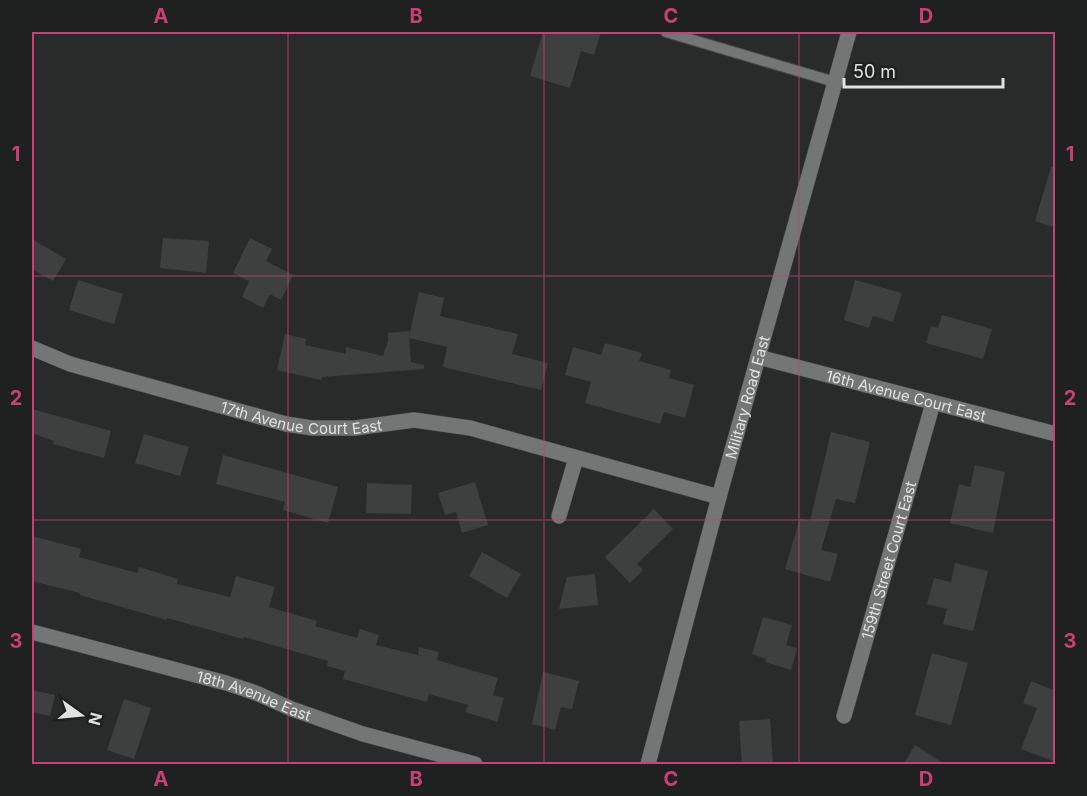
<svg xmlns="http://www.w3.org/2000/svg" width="1087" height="796" viewBox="0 0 1087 796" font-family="Inter,sans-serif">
  <rect width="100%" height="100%" fill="#282b2a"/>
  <path fill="#3d403f" d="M 543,32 L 601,32 L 594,55 L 581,51 L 570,88 L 530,76 Z
    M 1051,167 L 1056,167 L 1056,228 L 1035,221 Z
    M 163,238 L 209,241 L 206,273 L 160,268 Z
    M 250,238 L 272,249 L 266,261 L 293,275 L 281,300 L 270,294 L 263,308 L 242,297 L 249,281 L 233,273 Z
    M 32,239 L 66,259 L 53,281 L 32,269 Z
    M 78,280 L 123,294 L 114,324 L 69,310 Z
    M 855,280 L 902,293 L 893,322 L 873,316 L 869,328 L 844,320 Z
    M 419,292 L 444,298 L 440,316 L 518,334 L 512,354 L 548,363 L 541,390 L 443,367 L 447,347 L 409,338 L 411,362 L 424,365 L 424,369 L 322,377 L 321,380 L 277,370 L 285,334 L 306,339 L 305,345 L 346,354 L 346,347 L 383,356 L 388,341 L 388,333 L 409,331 L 409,336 Z
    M 942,315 L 992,329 L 983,359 L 926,343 L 931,326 L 938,328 Z
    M 605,343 L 642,353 L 639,361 L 671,370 L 669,378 L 694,385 L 685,418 L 664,412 L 660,424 L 585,403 L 591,382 L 565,375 L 573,347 L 601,355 Z
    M 32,409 L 111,431 L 104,458 L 53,444 L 54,441 L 32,433 Z
    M 831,432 L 870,442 L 855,503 L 836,499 L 821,550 L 838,554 L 830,582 L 785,569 L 800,518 L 810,521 Z
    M 144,434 L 189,447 L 180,476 L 135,463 Z
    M 223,455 L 338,487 L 328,523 L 283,510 L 285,502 L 216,484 Z
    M 975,465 L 1005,472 L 993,533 L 950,523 L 959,484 L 970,487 Z
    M 475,482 L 488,525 L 462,533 L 456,512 L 445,515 L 438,493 Z
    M 367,483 L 412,485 L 411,514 L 366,513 Z
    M 654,509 L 673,529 L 637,564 L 643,570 L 630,583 L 605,557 Z
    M 32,536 L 81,549 L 79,557 L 137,573 L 139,567 L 178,579 L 177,584 L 230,597 L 236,576 L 275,587 L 269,607 L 317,621 L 315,626 L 357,638 L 360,629 L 379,635 L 376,645 L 418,655 L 419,647 L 439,652 L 437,660 L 498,678 L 493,695 L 504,698 L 497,722 L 465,712 L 468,705 L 429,694 L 427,702 L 343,679 L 345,671 L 327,666 L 328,661 L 244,637 L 243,639 L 167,618 L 167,620 L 80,595 L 80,593 L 32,581 Z
    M 482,552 L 521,574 L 507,598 L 469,576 Z
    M 955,563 L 988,571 L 973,631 L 943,624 L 947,609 L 927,604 L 934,578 L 951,582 Z
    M 595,574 L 598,605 L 559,609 L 567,577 Z
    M 763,617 L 792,625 L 786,645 L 797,648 L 791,670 L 765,662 L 766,659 L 752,654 Z
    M 932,653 L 968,663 L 951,725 L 915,715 Z
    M 543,672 L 579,681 L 572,709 L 561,707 L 555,730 L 532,724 Z
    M 1031,681 L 1056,691 L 1056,762 L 1021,749 L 1037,708 L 1023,703 Z
    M 32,690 L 55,695 L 50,716 L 32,712 Z
    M 124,699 L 151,708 L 134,759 L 107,750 Z
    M 770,719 L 773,765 L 742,765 L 739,721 Z
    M 915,745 L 946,765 L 903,765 Z"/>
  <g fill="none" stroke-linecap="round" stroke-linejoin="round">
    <defs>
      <path id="service" d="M 666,32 L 835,82"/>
      <g id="minor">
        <path id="s1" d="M 32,348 L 70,364 L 286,424 L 312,428 L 355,428 L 414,420 L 470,428 L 719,497"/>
        <path id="s2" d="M 758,357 L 1056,434"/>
        <path d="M 559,516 L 576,458"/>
        <path id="s3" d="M 32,632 L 226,683 L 256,693 L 292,709 L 363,734 L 475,764"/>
        <path id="s4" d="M 844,716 L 933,403"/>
      </g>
      <g id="tertiary">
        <path id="s5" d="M 648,764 L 719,497 L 849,32"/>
      </g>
    </defs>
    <use href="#service" stroke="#474948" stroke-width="12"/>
    <use href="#minor" stroke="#474948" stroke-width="16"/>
    <use href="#tertiary" stroke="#474948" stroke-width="16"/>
    <use href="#service" stroke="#727674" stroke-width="10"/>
    <use href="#minor" stroke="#727674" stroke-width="15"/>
    <use href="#tertiary" stroke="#727674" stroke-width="15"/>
  </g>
  <path fill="none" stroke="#c84076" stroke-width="1.5" stroke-opacity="0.55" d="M 288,32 L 288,764M 544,32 L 544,764M 799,32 L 799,764M 32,276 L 1056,276M 32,520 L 1056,520"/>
  <g text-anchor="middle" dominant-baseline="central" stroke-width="5" stroke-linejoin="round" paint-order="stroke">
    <g font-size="15" fill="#e0e1e1" stroke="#1e2120">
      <text stroke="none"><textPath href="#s2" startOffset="153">16th Avenue Court East</textPath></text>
      <text stroke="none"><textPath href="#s5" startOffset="380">Military Road East</textPath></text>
      <text stroke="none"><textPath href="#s1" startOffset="280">17th Avenue Court East</textPath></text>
      <text stroke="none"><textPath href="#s4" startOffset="162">159th Street Court East</textPath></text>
      <text stroke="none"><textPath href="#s3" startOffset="231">18th Avenue East</textPath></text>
    </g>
  </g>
  <rect width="1087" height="796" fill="none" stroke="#1e2120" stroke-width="66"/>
  <g transform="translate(81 715) rotate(105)" stroke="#1e2120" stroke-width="4.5" paint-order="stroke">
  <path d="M0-4.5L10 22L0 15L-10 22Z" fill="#e0e1e1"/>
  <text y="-9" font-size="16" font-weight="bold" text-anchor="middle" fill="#e0e1e1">N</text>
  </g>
  <path d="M844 78v9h159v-9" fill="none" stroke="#e0e1e1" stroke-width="3"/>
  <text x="853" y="78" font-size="18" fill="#e0e1e1" stroke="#1e2120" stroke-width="4.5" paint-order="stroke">50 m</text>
  <rect x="33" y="33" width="1021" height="730" fill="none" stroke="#c84076" stroke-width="2"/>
  <g font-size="20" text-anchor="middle" font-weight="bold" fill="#c84076">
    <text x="161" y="23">A</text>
    <text x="416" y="23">B</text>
    <text x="671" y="23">C</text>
    <text x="926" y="23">D</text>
    <text x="16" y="161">1</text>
    <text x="1070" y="161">1</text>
    <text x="16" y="405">2</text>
    <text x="1070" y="405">2</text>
    <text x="16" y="648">3</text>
    <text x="1070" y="648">3</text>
    <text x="161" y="786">A</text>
    <text x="416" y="786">B</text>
    <text x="671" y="786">C</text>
    <text x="926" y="786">D</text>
  </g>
</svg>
